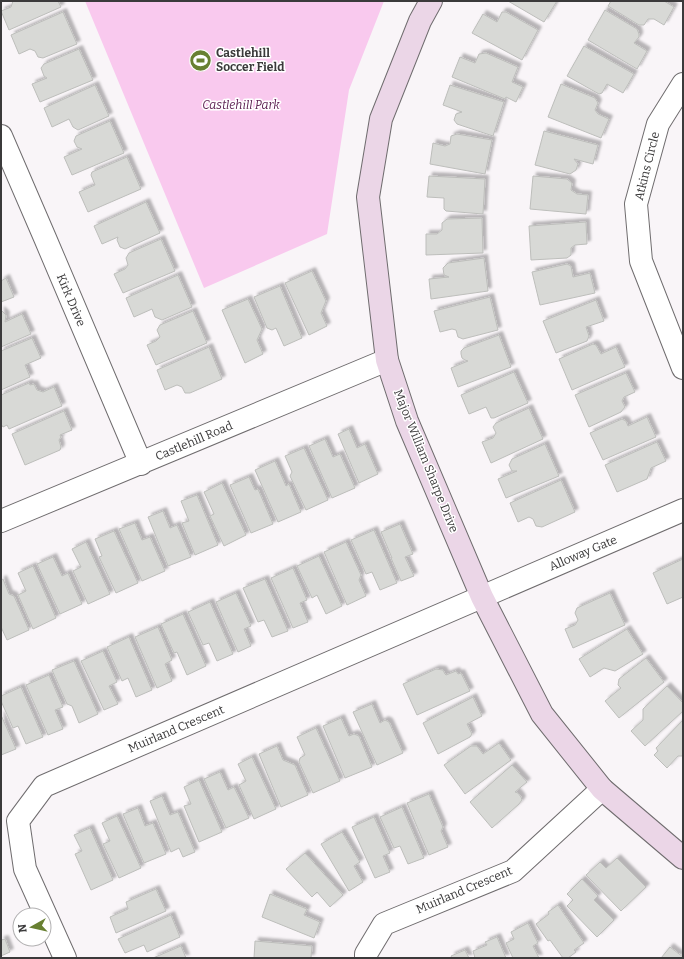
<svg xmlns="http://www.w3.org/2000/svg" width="684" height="959" viewBox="0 0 684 959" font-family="Bitter,serif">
  <defs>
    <filter id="shadow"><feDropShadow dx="3.5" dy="-3.5" stdDeviation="1" flood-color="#0004"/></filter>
  </defs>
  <rect width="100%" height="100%" fill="#f9f5f8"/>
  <path fill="#f9c9ee" d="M 85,1 L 384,1 L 349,90 L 327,234 L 204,288 Z"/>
  <path fill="#d8d9d6" stroke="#bdbebb" filter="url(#shadow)" d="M 13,1 L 58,1 L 61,7 L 9,30 L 1,11 L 11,7 Z
    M 508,1 L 557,1 L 544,22 Z
    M 611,1 L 664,1 L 674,7 L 664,25 L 654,19 L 648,19 L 644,25 L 639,25 L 608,6 Z
    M 605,10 L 637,29 L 639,34 L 639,37 L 634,43 L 647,51 L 637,69 L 588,40 Z
    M 63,12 L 77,44 L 43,58 L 38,57 L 35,51 L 30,49 L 19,54 L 11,35 Z
    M 502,12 L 506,12 L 538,30 L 522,60 L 472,33 L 483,14 L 497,22 Z
    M 584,46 L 634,74 L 623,93 L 607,84 L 602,93 L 599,94 L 567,76 Z
    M 79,49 L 93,80 L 40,102 L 32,84 L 47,78 L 44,76 L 41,68 L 44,64 Z
    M 486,53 L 518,67 L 512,82 L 523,87 L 516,102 L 506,97 L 505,99 L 452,77 L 460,57 L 475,63 L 479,54 Z
    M 561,84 L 595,98 L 598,103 L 595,110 L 598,114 L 609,119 L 601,138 L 548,117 Z
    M 95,85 L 109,116 L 78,130 L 73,127 L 69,119 L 52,127 L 44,108 Z
    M 450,85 L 504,102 L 493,136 L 457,124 L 454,120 L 456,114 L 462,112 L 443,105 Z
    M 110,121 L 124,153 L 72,175 L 64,157 L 82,149 L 77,147 L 74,141 L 76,136 Z
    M 544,131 L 598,145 L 593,164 L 574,159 L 578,164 L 576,170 L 570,174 L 535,165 Z
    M 457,134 L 492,140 L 485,174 L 430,164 L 433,143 L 445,146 L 450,144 L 451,136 Z
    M 127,157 L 141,189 L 88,212 L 79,192 L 95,185 L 91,175 L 92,172 Z
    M 429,176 L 485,179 L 483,214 L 446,211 L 444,209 L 444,198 L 427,197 Z
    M 533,176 L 567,179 L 572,183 L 571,190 L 577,194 L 588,195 L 586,214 L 530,209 Z
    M 146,202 L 160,233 L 125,249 L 120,247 L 117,240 L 118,237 L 102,244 L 94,226 Z
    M 482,218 L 483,253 L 426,255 L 426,234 L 437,234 L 442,230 L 442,223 L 447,219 Z
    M 586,222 L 587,244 L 575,245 L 571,248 L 571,255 L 567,258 L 531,260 L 529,226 Z
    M 161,239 L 175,271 L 123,293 L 114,274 L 125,269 L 128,265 L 126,258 L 129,253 Z
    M 484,258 L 488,291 L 431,299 L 429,279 L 449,277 L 444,275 L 443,268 L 448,263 Z
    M 567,264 L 571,266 L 573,277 L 590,273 L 595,293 L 540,305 L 532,272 Z
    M 312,271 L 326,301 L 321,313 L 327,326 L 309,335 L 285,283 Z
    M 178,275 L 192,307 L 162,320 L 155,317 L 152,309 L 134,317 L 126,298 Z
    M 6,278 L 14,297 L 1,302 L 1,281 Z
    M 280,286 L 302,338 L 284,346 L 276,328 L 272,330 L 267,328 L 254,297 Z
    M 490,297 L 498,330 L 463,339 L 458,337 L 456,330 L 452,329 L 440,332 L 434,311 Z
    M 248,299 L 262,329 L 257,340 L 263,354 L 245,363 L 222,310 Z
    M 596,300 L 604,321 L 586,327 L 589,336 L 587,341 L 556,353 L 543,321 Z
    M 1,310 L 6,315 L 5,322 L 22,314 L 31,334 L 1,347 Z
    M 193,311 L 207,343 L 156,365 L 147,345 L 156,341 L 160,337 L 157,330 L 160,325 Z
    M 499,335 L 511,367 L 458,387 L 451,368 L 468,361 L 465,360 L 462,358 L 461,354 L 461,351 L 464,348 Z
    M 32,338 L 41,358 L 25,365 L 30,377 L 1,390 L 1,351 Z
    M 593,344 L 596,345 L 601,354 L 616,347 L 625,367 L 572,390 L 559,359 Z
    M 209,347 L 222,379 L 190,393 L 185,393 L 182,387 L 177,385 L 165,390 L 157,370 Z
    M 514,372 L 528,403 L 494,418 L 491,418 L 486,407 L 469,414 L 461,395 Z
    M 626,373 L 635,392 L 624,397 L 622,401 L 625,407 L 621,412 L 589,427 L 575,395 Z
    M 29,383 L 30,385 L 34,384 L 37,390 L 43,392 L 54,387 L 62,406 L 9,429 L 7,425 L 3,427 L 1,424 L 1,395 Z
    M 529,408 L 543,439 L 491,463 L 482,442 L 493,438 L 496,433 L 493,427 L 496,423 Z
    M 64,411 L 72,430 L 60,435 L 61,437 L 59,440 L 61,447 L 60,450 L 25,465 L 12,434 Z
    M 647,417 L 656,437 L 603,460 L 590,433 L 622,419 L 626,421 L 628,426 Z
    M 349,429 L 357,448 L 365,444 L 378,474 L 359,483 L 338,434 Z
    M 325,439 L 333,457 L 340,454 L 355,488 L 332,498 L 309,446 Z
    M 657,442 L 666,461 L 651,468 L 647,479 L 617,492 L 605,465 Z
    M 545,444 L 559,476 L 506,498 L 498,479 L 517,471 L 512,471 L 509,465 L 512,459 Z
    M 304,448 L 328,500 L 306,510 L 290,476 L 292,472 L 285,456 Z
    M 275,461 L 286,486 L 289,484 L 301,512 L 278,522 L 255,470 Z
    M 249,477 L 255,490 L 258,489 L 273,524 L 251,533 L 230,485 Z
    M 561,480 L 575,512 L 542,527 L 536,526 L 533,519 L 529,517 L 518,522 L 510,503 Z
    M 222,483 L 246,535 L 224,546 L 210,516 L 214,514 L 204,492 Z
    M 197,495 L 218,545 L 195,555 L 182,523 L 189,521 L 181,501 Z
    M 163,511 L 170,528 L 177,525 L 191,557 L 168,566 L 148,517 Z
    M 135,523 L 142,540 L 150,537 L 165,571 L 142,581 L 119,529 Z
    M 400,524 L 413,554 L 405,557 L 414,576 L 401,581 L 391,558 L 392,558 L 381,532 Z
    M 374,530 L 397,583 L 380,590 L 372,572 L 366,574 L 351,540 Z
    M 114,531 L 138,583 L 116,593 L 99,557 L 102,556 L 95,539 Z
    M 86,542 L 110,594 L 88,604 L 73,571 L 81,567 L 72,549 Z
    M 346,542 L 361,575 L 359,580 L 366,596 L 347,605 L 324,552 Z
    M 319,556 L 342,606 L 326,614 L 317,595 L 312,598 L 297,566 Z
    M 53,557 L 62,576 L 68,573 L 82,604 L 60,614 L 37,564 Z
    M 683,559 L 683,597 L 667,604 L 653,573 Z
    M 33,566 L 56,618 L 33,629 L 18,595 L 26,591 L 18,573 Z
    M 293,568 L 307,600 L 300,603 L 308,622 L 293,628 L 271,578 Z
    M 3,579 L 9,594 L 14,596 L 29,630 L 7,640 L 1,627 L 1,580 Z
    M 265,579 L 288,631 L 272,637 L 264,620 L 258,622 L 243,588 Z
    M 236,593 L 251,626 L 244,629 L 251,646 L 238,652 L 216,602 Z
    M 610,593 L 625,625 L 573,648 L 565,629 L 575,625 L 578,620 L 575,613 L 577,608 Z
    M 210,602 L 233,654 L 217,661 L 209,643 L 203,645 L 188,612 Z
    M 183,614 L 206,666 L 187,675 L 177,652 L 174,653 L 161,624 Z
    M 158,627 L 172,660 L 165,664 L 172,681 L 157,688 L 135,637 Z
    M 627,629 L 643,654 L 615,671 L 604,668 L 590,677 L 579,659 Z
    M 129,637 L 152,690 L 136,697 L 128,678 L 122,681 L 107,647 Z
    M 103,651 L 117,682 L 109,686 L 118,704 L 104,710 L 81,661 Z
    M 646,658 L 664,682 L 619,718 L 605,701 L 621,688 L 618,685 L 619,679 Z
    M 74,661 L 98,714 L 79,723 L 72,706 L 67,704 L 52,670 Z
    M 436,669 L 443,670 L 445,674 L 446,675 L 456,671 L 458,674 L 461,673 L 470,691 L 417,715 L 403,684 Z
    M 49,675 L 63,707 L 55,710 L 63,729 L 48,735 L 26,685 Z
    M 667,686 L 683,703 L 683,711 L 645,746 L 631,731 L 643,720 L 643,709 Z
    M 21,687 L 43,737 L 26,744 L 18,726 L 13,728 L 1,701 L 1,696 Z
    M 473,697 L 482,716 L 467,724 L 472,734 L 470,737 L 438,754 L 423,723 Z
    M 372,704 L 380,723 L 385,720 L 389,722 L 403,753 L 377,765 L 353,712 Z
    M 1,715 L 16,749 L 1,755 Z
    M 341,718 L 349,736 L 354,734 L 359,736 L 372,767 L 345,778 L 323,726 Z
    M 683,720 L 683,756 L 678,756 L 667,768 L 654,755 L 658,751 L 656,748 Z
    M 316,728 L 340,781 L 313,793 L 299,762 L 300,758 L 305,755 L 297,737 Z
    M 499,743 L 511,760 L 465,794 L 444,765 L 471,746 L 477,746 L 483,754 Z
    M 277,746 L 283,760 L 295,765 L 308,795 L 281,807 L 259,754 Z
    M 252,757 L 276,809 L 254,819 L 239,785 L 246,781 L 238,764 Z
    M 512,765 L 527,782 L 515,792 L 518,793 L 521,797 L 522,800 L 519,804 L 492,828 L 470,802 Z
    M 220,772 L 228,790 L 234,787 L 249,818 L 226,828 L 204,779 Z
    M 199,780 L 222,832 L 199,842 L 184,806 L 191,804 L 184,787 Z
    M 429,794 L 443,827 L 441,831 L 448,847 L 429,855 L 407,803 Z
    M 162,796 L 170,815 L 178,812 L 195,852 L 183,857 L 179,848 L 171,852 L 150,801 Z
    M 402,807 L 424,858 L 408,864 L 400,846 L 394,848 L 380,817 Z
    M 138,808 L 145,826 L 153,823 L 166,854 L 144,863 L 123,814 Z
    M 117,816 L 141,868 L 119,878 L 103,844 L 110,841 L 102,823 Z
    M 374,817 L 390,853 L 383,856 L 390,872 L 375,878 L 352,827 Z
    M 90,828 L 113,880 L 91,890 L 75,854 L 82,851 L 74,835 Z
    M 342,832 L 360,862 L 354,866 L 363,882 L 349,891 L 321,844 Z
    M 305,853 L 343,895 L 330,907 L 317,892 L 312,897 L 286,869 Z
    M 617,858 L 646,887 L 621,911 L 586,875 L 600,862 L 606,868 Z
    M 582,879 L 598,896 L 594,900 L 614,920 L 597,937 L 567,906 L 573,900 L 567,894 Z
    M 156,889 L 166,911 L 116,933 L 110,917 L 128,909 L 126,902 Z
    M 270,894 L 307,909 L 304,915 L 320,922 L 314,938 L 262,917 Z
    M 558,905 L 584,943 L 574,950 L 576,952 L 568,958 L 563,958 L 550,940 L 548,941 L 536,924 L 549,914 L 548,912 Z
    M 171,915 L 180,937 L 147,952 L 144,945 L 125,953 L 118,939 Z
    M 528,923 L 538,943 L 533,946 L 539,958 L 513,958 L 506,943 L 514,939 L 511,932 Z
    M 497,937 L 506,958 L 475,958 L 473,951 L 487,945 L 485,942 Z
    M 5,939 L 10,952 L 1,956 L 1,940 Z
    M 255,941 L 312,946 L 311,958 L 254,958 Z
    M 181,946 L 186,958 L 153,958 Z
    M 670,947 L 683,957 L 683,958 L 661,958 Z
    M 465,950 L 469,958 L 452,958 L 451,956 Z"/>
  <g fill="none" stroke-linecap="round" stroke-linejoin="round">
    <defs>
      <path id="street" d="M 683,84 L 658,124 L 636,204 L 641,261 L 683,368
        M 1,136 L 45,238 L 141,464
        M 1,521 L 387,360
        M 65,958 L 25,869 L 18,821 L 44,786 L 683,510
        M 366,958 L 366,954 L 384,924 L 513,871 L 602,789"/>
      <path id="secondary" d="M 431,1 L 420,21 L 381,119 L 368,197 L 387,360 L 407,421 L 482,597 L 542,714 L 602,789 L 683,858"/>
    </defs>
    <use href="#street" stroke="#6f6c6e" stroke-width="24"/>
    <use href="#secondary" stroke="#6f6c6e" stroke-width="24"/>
    <use href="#street" stroke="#fff" stroke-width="22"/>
    <use href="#secondary" stroke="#ebd6e7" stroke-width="22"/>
  </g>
  <defs>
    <symbol id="stadium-disc" viewBox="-11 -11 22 22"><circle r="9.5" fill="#688032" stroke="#fff"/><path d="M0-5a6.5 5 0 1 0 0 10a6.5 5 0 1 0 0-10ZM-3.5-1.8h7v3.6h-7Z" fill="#fff"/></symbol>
  </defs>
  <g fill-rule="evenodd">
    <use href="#stadium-disc" x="188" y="48" width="25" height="25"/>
  </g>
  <g text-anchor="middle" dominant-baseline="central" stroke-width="3" stroke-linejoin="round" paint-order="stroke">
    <g font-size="12" font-weight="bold" fill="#3b3a3b" stroke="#fff" text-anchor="start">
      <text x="216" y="53">Castlehill<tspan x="216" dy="14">Soccer Field</tspan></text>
    </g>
    <g font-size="12" font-style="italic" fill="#5e2254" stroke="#fff">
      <text x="241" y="105">Castlehill Park</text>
    </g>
    <g font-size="12" fill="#3b3a3b" stroke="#fff">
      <text transform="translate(647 166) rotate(-76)">Atkins Circle</text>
      <text transform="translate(71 300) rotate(67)">Kirk Drive</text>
      <text transform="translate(194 441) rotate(-23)">Castlehill Road</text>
      <text transform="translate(426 461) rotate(68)">Major William Sharpe Drive</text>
      <text transform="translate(583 553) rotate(-23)">Alloway Gate</text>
      <text transform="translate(176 729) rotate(-23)">Muirland Crescent</text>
      <text transform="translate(464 890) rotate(-23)">Muirland Crescent</text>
    </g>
  </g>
  <rect width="684" height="959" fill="none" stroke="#3b3a3b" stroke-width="4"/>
  <g transform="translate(32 927) rotate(262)"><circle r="19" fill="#ffffff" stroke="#b1b0b1"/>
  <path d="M0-3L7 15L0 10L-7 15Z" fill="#688032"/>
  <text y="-6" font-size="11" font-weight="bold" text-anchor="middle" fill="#3b3a3b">N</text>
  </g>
</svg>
